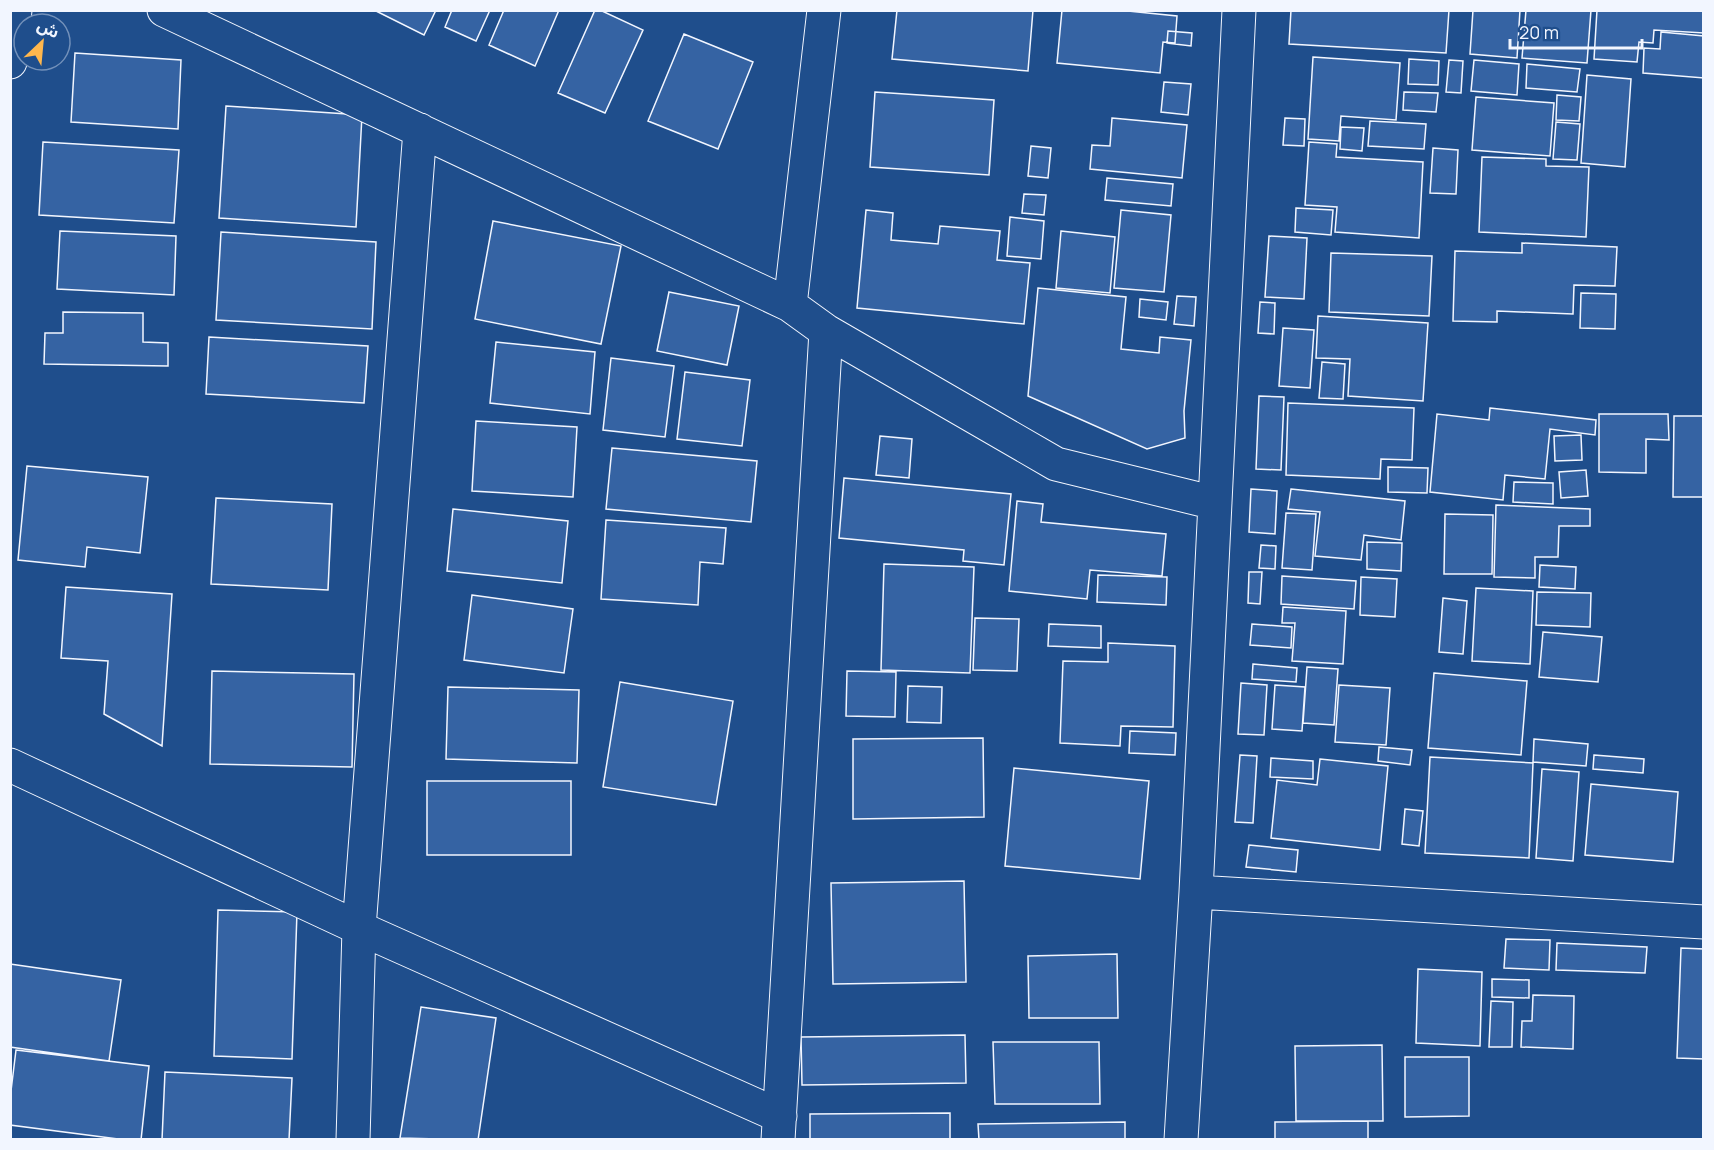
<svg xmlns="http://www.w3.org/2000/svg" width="1714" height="1150" viewBox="0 0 1714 1150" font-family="Manrope,'Noto Sans Arabic',sans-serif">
  <rect width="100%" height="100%" fill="#1f4e8c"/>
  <path fill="#3563a3" stroke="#f2f6ff" stroke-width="1.5" d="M 374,10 L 436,10 L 424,35 Z
    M 452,10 L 490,10 L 476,41 L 445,27 Z
    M 504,10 L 559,10 L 535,66 L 489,45 Z
    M 595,10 L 600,10 L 643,30 L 605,113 L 558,93 Z
    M 897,10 L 1033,10 L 1028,71 L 892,59 Z
    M 1062,10 L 1118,10 L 1177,16 L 1175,43 L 1163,42 L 1160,73 L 1057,63 Z
    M 1291,10 L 1449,10 L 1446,53 L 1289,44 Z
    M 1473,10 L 1520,10 L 1517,58 L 1470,54 Z
    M 1526,10 L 1591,10 L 1587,63 L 1522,58 Z
    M 1597,10 L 1704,10 L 1704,33 L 1654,30 L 1653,43 L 1639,42 L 1637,62 L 1594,59 Z
    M 1168,31 L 1192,33 L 1191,46 L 1167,43 Z
    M 1661,32 L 1704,36 L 1704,78 L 1643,73 L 1644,48 L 1660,49 Z
    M 684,34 L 753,62 L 718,149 L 648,121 Z
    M 75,53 L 181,60 L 178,129 L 71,122 Z
    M 1313,57 L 1400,63 L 1396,120 L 1341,116 L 1339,141 L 1308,139 Z
    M 1409,59 L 1439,61 L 1438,85 L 1408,84 Z
    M 1449,60 L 1463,61 L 1461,93 L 1446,92 Z
    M 1474,60 L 1519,64 L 1517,95 L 1471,91 Z
    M 1527,64 L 1580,69 L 1577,92 L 1526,88 Z
    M 1587,75 L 1631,79 L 1625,167 L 1581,163 Z
    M 1164,82 L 1191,84 L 1188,115 L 1161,112 Z
    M 875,92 L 994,100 L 989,175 L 870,167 Z
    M 1404,92 L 1438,93 L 1436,112 L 1403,110 Z
    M 1557,95 L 1581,97 L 1579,121 L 1556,120 Z
    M 1476,97 L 1554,103 L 1550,156 L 1472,150 Z
    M 226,106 L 362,115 L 356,227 L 219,218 Z
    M 1112,118 L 1187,125 L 1182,178 L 1090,169 L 1092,145 L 1110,146 Z
    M 1285,118 L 1305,119 L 1304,146 L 1283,145 Z
    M 1370,121 L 1426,124 L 1424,149 L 1368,146 Z
    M 1556,122 L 1580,124 L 1577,160 L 1553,159 Z
    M 1341,127 L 1364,128 L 1362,151 L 1340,149 Z
    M 43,142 L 179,150 L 174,223 L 39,215 Z
    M 1309,142 L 1337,144 L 1336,157 L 1423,162 L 1419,238 L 1335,232 L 1337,207 L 1305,205 Z
    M 1031,146 L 1051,148 L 1048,178 L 1028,176 Z
    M 1433,148 L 1458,150 L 1456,194 L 1430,193 Z
    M 1482,157 L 1546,159 L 1546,166 L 1589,167 L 1586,237 L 1479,232 Z
    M 1107,178 L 1173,184 L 1171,206 L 1105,200 Z
    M 1024,194 L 1046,195 L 1044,215 L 1022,213 Z
    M 1296,208 L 1333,210 L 1331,235 L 1295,232 Z
    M 866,210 L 893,213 L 891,240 L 938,244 L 940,226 L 1000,231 L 997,260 L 1030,263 L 1024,324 L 857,308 Z
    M 1121,210 L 1171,215 L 1164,292 L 1114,288 Z
    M 1010,217 L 1044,221 L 1041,259 L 1007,256 Z
    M 493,221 L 621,246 L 601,344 L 475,319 Z
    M 60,231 L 176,236 L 174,295 L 57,289 Z
    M 1061,231 L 1115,237 L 1110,293 L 1056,288 Z
    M 221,232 L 376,242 L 372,329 L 216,320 Z
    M 1269,236 L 1307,238 L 1304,299 L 1265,297 Z
    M 1522,243 L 1617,247 L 1615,286 L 1574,285 L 1573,314 L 1497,311 L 1497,322 L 1453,321 L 1455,251 L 1522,253 Z
    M 1331,253 L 1432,256 L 1429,316 L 1329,312 Z
    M 1038,288 L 1126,297 L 1121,349 L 1159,353 L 1160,337 L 1191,340 L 1184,411 L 1185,438 L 1147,449 L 1028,396 Z
    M 669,292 L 739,306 L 727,365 L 657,351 Z
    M 1581,293 L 1616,294 L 1615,329 L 1580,328 Z
    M 1177,296 L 1196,297 L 1194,326 L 1174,324 Z
    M 1140,299 L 1168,302 L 1166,320 L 1139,317 Z
    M 1260,302 L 1275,303 L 1274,334 L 1258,333 Z
    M 63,312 L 143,313 L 143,342 L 168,343 L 168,366 L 44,364 L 45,333 L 63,333 Z
    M 1318,316 L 1428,323 L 1423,401 L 1348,396 L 1350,359 L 1316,358 Z
    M 1283,328 L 1314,330 L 1310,388 L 1279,386 Z
    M 209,337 L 368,346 L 364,403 L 206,394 Z
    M 496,342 L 595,352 L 590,414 L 490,403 Z
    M 611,358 L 674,366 L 665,437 L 603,430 Z
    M 1322,362 L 1345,364 L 1343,399 L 1319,398 Z
    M 685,372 L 750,380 L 742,446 L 677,439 Z
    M 1259,396 L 1284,397 L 1281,470 L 1256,469 Z
    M 1288,403 L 1414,408 L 1412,460 L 1381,459 L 1380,479 L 1286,475 Z
    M 1490,408 L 1596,420 L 1595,435 L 1550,429 L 1545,479 L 1505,475 L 1503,500 L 1430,492 L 1437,414 L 1489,420 Z
    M 1599,414 L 1668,414 L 1669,440 L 1646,439 L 1646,473 L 1599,472 Z
    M 1674,416 L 1704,416 L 1704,497 L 1673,497 Z
    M 476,421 L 577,427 L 573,497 L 472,491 Z
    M 1581,435 L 1582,460 L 1555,461 L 1554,436 Z
    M 880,436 L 912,439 L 909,478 L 876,475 Z
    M 612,448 L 757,461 L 751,522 L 606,509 Z
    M 27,466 L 148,477 L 140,553 L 87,547 L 85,567 L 18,560 Z
    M 1388,467 L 1428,468 L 1427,493 L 1388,492 Z
    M 1586,470 L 1588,496 L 1561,498 L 1559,472 Z
    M 844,478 L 1011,494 L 1004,565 L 963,561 L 964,550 L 839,538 Z
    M 1514,482 L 1553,483 L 1553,504 L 1513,502 Z
    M 1251,489 L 1277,491 L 1275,534 L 1249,532 Z
    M 1291,489 L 1405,501 L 1401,540 L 1364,535 L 1361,560 L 1315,556 L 1320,512 L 1288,509 Z
    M 216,498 L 332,504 L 328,590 L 211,584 Z
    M 1017,501 L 1043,504 L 1041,522 L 1166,534 L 1162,576 L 1090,570 L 1087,599 L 1009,591 Z
    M 1496,505 L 1590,509 L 1590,526 L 1559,526 L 1558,557 L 1535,557 L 1535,578 L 1494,577 Z
    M 453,509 L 568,521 L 562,583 L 447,571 Z
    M 1286,513 L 1316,514 L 1312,570 L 1282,568 Z
    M 1445,514 L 1493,515 L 1492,574 L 1444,574 Z
    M 606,520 L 726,528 L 723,564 L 700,562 L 698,605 L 601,599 Z
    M 1367,542 L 1402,543 L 1401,571 L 1367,569 Z
    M 1261,545 L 1276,546 L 1275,569 L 1259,568 Z
    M 884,564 L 974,567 L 970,673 L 881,670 Z
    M 1540,565 L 1576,567 L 1575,589 L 1539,587 Z
    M 1249,572 L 1262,572 L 1260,604 L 1248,603 Z
    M 1098,575 L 1167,577 L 1166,605 L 1097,602 Z
    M 1282,576 L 1356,581 L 1354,609 L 1281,604 Z
    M 1361,577 L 1397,579 L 1395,617 L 1360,615 Z
    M 66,587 L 172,594 L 162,746 L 104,714 L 108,661 L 61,658 Z
    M 1476,588 L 1533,591 L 1530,664 L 1472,661 Z
    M 1537,592 L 1591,593 L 1590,627 L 1536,625 Z
    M 472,595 L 573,609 L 564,673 L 464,660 Z
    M 1443,598 L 1467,601 L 1463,654 L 1439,652 Z
    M 1283,607 L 1346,611 L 1343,664 L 1292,661 L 1295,623 L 1282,623 Z
    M 975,618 L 1019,619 L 1017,671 L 973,670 Z
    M 1049,624 L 1101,626 L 1101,648 L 1048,646 Z
    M 1252,624 L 1292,627 L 1291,648 L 1250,645 Z
    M 1543,632 L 1602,637 L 1598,682 L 1539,677 Z
    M 1108,643 L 1175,646 L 1173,727 L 1121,726 L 1120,746 L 1060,743 L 1063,661 L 1108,662 Z
    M 1253,664 L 1297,668 L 1296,682 L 1252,679 Z
    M 1307,667 L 1338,669 L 1334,725 L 1303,723 Z
    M 212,671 L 354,674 L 352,767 L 210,764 Z
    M 847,671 L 896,672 L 895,717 L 846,716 Z
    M 1434,673 L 1527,681 L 1521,755 L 1428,748 Z
    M 620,682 L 733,701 L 716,805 L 603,787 Z
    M 1241,683 L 1267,685 L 1264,735 L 1238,734 Z
    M 1275,685 L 1305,687 L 1302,731 L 1272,729 Z
    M 1339,685 L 1390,688 L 1386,745 L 1335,742 Z
    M 908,686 L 942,687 L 941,723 L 907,722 Z
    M 448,687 L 579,690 L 577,763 L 446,759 Z
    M 1130,731 L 1176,733 L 1175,755 L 1129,753 Z
    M 983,738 L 984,817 L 853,819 L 853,739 Z
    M 1534,739 L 1588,744 L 1586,766 L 1533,762 Z
    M 1379,747 L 1412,750 L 1410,765 L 1378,761 Z
    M 1240,755 L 1257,756 L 1253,823 L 1235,822 Z
    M 1594,755 L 1644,759 L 1643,773 L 1593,769 Z
    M 1430,757 L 1533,763 L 1529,858 L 1425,853 Z
    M 1271,758 L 1313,761 L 1313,779 L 1270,777 Z
    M 1320,759 L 1388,766 L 1380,850 L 1271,838 L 1277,780 L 1317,785 Z
    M 1014,768 L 1149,781 L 1140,879 L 1005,866 Z
    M 1542,769 L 1579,772 L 1573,861 L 1536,858 Z
    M 427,781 L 571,781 L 571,855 L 427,855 Z
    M 1591,784 L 1678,792 L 1673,862 L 1585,855 Z
    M 1405,809 L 1423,811 L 1419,846 L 1402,844 Z
    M 1249,845 L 1298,850 L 1296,872 L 1246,867 Z
    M 964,881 L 966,982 L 833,984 L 831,883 Z
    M 218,910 L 297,912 L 292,1059 L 214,1056 Z
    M 1506,939 L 1550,940 L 1549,970 L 1504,968 Z
    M 1557,943 L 1647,947 L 1645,973 L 1556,970 Z
    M 1681,948 L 1704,949 L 1704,1059 L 1677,1058 Z
    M 1117,954 L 1118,1018 L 1029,1018 L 1028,956 Z
    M 10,964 L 121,980 L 109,1061 L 10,1047 Z
    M 1418,969 L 1482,972 L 1480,1046 L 1416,1043 Z
    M 1492,979 L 1529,980 L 1529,998 L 1492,997 Z
    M 1533,995 L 1574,996 L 1573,1049 L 1521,1047 L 1522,1021 L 1532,1021 Z
    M 1491,1001 L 1513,1002 L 1512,1047 L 1489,1047 Z
    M 421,1007 L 496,1018 L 478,1140 L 400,1138 Z
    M 965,1035 L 966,1083 L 802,1085 L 801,1037 Z
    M 993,1042 L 1099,1042 L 1100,1104 L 995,1104 Z
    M 1382,1045 L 1383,1121 L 1296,1121 L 1295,1046 Z
    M 16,1050 L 149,1066 L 141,1140 L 126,1140 L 10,1125 L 10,1099 Z
    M 1405,1057 L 1469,1057 L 1469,1116 L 1405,1117 Z
    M 165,1072 L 292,1078 L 289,1140 L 162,1140 Z
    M 950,1113 L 950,1140 L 810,1140 L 810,1114 Z
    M 1368,1121 L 1368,1140 L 1275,1140 L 1275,1122 Z
    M 1125,1122 L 1125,1140 L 979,1140 L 978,1124 Z"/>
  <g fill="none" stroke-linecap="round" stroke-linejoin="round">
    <defs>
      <path id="street" d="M 164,10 L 790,305 L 826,331 L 1056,464 L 1215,503
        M 10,62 L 15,10
        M 790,305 L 824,10
        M 10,765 L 359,928 L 780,1116
        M 1196,892 L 1704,922
        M 353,1140 L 359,928 L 420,130
        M 778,1140 L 826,331
        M 1181,1140 L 1196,892 L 1239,10"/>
    </defs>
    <use href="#street" stroke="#f2f6ff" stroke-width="35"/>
    <use href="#street" stroke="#1f4e8c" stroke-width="33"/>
  </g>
  <rect width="1714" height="1150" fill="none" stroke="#f2f6ff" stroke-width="24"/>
  <g transform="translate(42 42) rotate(26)"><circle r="28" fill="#1f4e8c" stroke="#7391ba" stroke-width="1.5"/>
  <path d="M0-4.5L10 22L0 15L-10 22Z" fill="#ffb74d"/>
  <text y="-9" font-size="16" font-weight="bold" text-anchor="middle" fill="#f2f6ff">ش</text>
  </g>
  <path d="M1510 39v9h132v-9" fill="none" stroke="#f2f6ff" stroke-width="3"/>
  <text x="1519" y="39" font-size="18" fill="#f2f6ff" stroke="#1f4e8c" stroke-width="4.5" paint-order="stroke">20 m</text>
</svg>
